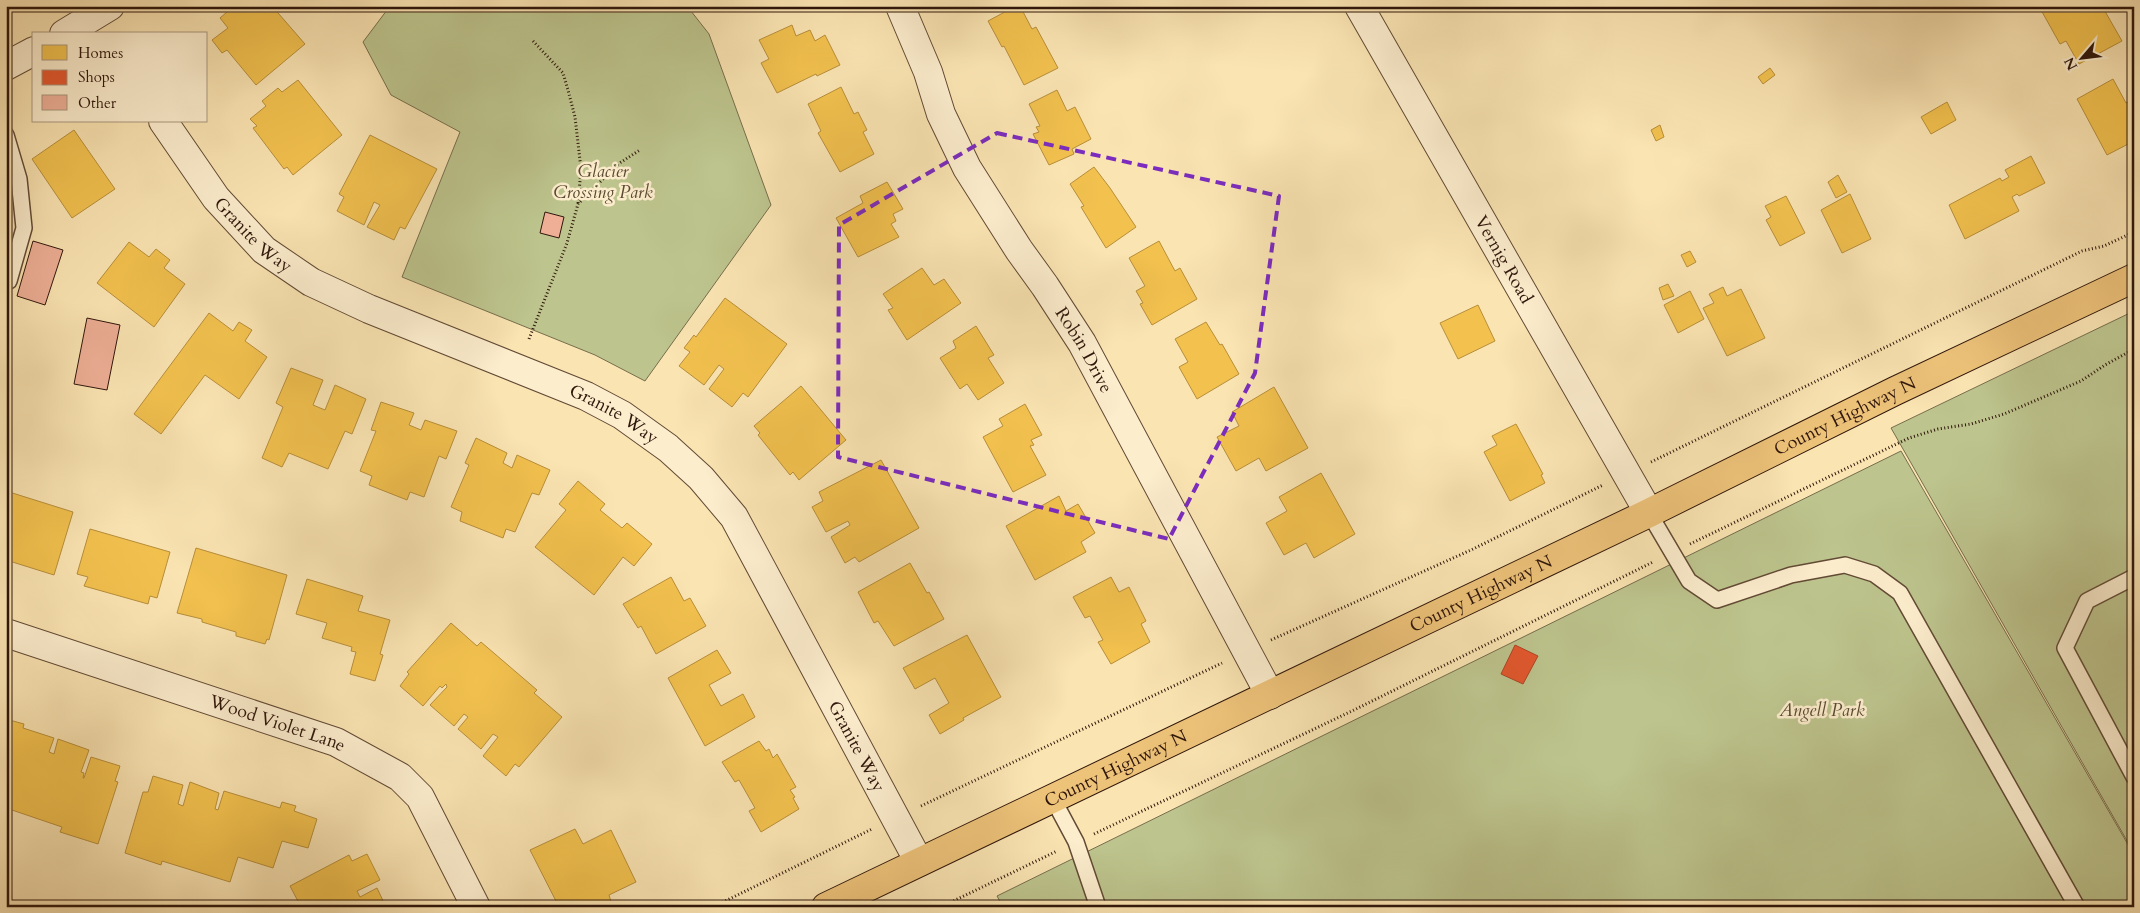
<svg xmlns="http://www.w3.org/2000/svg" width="2140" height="913" viewBox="0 0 2140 913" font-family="Cardo,serif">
  <rect width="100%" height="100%" fill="#fae4b2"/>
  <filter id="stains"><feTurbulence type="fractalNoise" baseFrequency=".004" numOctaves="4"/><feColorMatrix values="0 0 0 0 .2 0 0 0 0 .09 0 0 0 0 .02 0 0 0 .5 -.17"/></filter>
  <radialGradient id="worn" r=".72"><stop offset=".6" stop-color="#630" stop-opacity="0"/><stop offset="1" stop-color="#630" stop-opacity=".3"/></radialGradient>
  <path fill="#bdc48d" stroke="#766d4c" d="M 390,6 L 687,6 L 709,34 L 771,205 L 645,381 L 595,355 L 402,277 L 460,132 L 391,95 L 363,42 Z
    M 2134,311 L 2134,853 L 1891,428 Z
    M 1901,451 L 2134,855 L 2134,907 L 1003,907 L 997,896 Z"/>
  <path fill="#f2c14e" stroke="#b88e3a" d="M 234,6 L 272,6 L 305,44 L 256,85 L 227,50 L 222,53 L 212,40 L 228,28 L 220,18 Z
    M 1016,6 L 1020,6 L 1032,29 L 1036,27 L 1058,68 L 1024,85 L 1004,46 L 1002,47 L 988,21 Z
    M 2047,6 L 2102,6 L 2122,41 L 2079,64 L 2066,41 L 2060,44 L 2041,10 Z
    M 792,25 L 796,36 L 810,30 L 815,41 L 825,35 L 840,65 L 817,76 L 816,74 L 777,93 L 761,63 L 769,59 L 759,40 Z
    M 1770,68 L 1775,75 L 1763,84 L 1758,77 Z
    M 2113,79 L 2126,103 L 2132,100 L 2134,104 L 2134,141 L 2107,155 L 2077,99 Z
    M 298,80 L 342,135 L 293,175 L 287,167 L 284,169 L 253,128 L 257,126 L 250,119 L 266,106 L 262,101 L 278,88 L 282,92 Z
    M 841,87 L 854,114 L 858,112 L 867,130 L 863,132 L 874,154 L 840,172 L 818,133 L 821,131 L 808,104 Z
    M 1057,90 L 1067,111 L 1075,107 L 1091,139 L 1072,149 L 1074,154 L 1049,165 L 1033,134 L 1039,132 L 1036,127 L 1040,126 L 1029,104 Z
    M 1947,102 L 1956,120 L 1931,134 L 1921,117 Z
    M 1660,125 L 1664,137 L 1656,141 L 1651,130 Z
    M 74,130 L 115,189 L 72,218 L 32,159 Z
    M 370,135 L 437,169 L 405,229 L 400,227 L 394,240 L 367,227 L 380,205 L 374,202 L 364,225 L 337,211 L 344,197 L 339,194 Z
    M 2031,156 L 2045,183 L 2019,196 L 2017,194 L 2012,197 L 2019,211 L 1965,239 L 1949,205 L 2000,178 L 2002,181 L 2009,177 L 2005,170 Z
    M 1094,167 L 1110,188 L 1136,227 L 1106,248 L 1081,207 L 1084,206 L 1070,184 Z
    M 1838,175 L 1847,192 L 1836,198 L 1828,182 Z
    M 887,182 L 903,209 L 893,214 L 896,221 L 891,224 L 899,237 L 858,257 L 836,218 L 863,203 L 860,196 Z
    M 1850,194 L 1871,239 L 1842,253 L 1821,210 Z
    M 1786,196 L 1805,233 L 1780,246 L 1766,220 L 1771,217 L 1765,206 Z
    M 1159,241 L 1175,271 L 1180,268 L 1197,299 L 1152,325 L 1140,304 L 1143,303 L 1136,291 L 1145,286 L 1129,258 Z
    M 129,242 L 149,257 L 156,249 L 170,260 L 164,268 L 185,284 L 154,327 L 97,283 Z
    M 1690,251 L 1696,262 L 1687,267 L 1681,255 Z
    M 922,268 L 934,285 L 944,279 L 961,303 L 907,340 L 888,310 L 893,308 L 883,294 Z
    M 1668,284 L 1674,296 L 1663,300 L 1659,288 Z
    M 1723,287 L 1727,296 L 1741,289 L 1765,338 L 1727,356 L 1703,308 L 1714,303 L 1709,294 Z
    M 1690,291 L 1704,319 L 1678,333 L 1664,305 Z
    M 725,298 L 787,344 L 748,397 L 743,393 L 732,407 L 709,389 L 724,369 L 719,365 L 704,385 L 679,366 L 690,352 L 684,348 L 694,335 L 696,337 Z
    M 1478,305 L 1495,341 L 1458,359 L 1440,323 Z
    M 209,313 L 233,331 L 239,322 L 252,330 L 245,341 L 267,357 L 239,399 L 205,375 L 161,434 L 134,414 Z
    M 1206,322 L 1220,345 L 1222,344 L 1239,374 L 1197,399 L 1179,367 L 1188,362 L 1175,339 Z
    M 976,326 L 994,355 L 988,358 L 1004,383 L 978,400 L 967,384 L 960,389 L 940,358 L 956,348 L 953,341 Z
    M 291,368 L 323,380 L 313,405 L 325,410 L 335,385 L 366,399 L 352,434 L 345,431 L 328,469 L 289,453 L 282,467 L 262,458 L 283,407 L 276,403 Z
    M 801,386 L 846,440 L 799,480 L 793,472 L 790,475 L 758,435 L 760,433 L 754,426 Z
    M 1274,387 L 1308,448 L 1266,471 L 1259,458 L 1236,471 L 1217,437 L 1239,426 L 1232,412 Z
    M 381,402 L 414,413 L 409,425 L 421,430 L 425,420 L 457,431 L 446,459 L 439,456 L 424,497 L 410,492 L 407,500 L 369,485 L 372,476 L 360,471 L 376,431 L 371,430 Z
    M 1025,404 L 1042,435 L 1031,440 L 1034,445 L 1030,446 L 1046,475 L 1013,492 L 983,437 L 1003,426 L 999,419 Z
    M 1516,424 L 1543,474 L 1541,475 L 1545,483 L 1510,501 L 1484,452 L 1497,445 L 1492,436 Z
    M 476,438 L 507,453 L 503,463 L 512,468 L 517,455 L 550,470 L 539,495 L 532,493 L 515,532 L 506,529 L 503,538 L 460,521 L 462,512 L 451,507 L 469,465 L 465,463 Z
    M 881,460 L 919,528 L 859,562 L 855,557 L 845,563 L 831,537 L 850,525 L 848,521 L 826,532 L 812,507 L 823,501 L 819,492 Z
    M 1321,473 L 1355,534 L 1314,558 L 1306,543 L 1284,555 L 1266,523 L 1287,511 L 1279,497 Z
    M 578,481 L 605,504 L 600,510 L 622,528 L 627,523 L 652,544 L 634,566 L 623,557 L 594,595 L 535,547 L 566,510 L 559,504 Z
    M 6,491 L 73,512 L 54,575 L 6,560 Z
    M 1059,496 L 1066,511 L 1078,504 L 1095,533 L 1081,542 L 1086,552 L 1035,580 L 1006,526 Z
    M 90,529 L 170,552 L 157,598 L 150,596 L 148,604 L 84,586 L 88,577 L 77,574 Z
    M 196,548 L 287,575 L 269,640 L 267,639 L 265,644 L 236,636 L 236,632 L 202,622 L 202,619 L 177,613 Z
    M 910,563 L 927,593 L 929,592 L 944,619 L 894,646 L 878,621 L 874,623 L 858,592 Z
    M 671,577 L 684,601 L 690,598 L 706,626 L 656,654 L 641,626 L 638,628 L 623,604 Z
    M 1111,577 L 1119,592 L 1129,587 L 1146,621 L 1141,624 L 1150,642 L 1111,664 L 1098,642 L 1103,640 L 1090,616 L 1085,618 L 1073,597 Z
    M 307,579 L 363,596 L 358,611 L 390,620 L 380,654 L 383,655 L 375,681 L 350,674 L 356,652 L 351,651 L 352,647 L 322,638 L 327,623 L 296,614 Z
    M 451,623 L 477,646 L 481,642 L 537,690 L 534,693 L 562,717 L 519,767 L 515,764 L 506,776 L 483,756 L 498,737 L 493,734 L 481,749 L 458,729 L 468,717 L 464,714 L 454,726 L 430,705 L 447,687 L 446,684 L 442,688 L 440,686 L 423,706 L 400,686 L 409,674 L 407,672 Z
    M 967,635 L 1001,697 L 963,718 L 964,720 L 940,734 L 929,715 L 949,703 L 935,678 L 915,689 L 903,668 Z
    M 717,650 L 731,673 L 709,685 L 721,706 L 743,694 L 755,717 L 705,746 L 668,678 Z
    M 6,719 L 24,724 L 23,728 L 54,738 L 49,752 L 54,754 L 58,739 L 89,750 L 81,772 L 84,773 L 83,778 L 84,778 L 91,757 L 120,766 L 115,781 L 118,782 L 98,844 L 60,832 L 62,827 L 6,808 Z
    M 759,741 L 766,751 L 769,749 L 773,758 L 777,754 L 796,787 L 790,790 L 795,797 L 793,798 L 799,809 L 761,832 L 749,811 L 755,808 L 739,780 L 735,782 L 722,762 Z
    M 153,776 L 183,785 L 178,804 L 183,806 L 190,782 L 219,793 L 215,809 L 218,810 L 224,791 L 280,808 L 282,802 L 296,806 L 294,811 L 317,819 L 308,848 L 282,841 L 273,868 L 238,857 L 230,882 L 162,861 L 161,865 L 125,853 L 143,792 L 148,792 Z
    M 575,829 L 583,844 L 611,830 L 636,882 L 609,895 L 612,905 L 607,907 L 559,907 L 530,850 Z
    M 367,854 L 380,880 L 357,891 L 360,897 L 377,888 L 386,907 L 301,907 L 290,886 L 349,855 L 352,861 Z"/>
  <path fill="#e4572e" stroke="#ae4424" d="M 1515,645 L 1538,656 L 1523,684 L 1501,674 Z"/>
  <path fill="#eeaf96" stroke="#2f160b" d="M 545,212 L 564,217 L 559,238 L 540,233 Z
    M 33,241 L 63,250 L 45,305 L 17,296 Z
    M 87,318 L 120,325 L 107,390 L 74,384 Z"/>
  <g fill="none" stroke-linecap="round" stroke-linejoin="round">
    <defs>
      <path id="lane" d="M 6,135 L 19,179 L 24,228 L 9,281
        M 1649,513 L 1689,581 L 1717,600 L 1791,575 L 1845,565 L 1874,574 L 1900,593 L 2077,907
        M 2134,577 L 2087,601 L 2065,648 L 2134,777
        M 1053,799 L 1076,842 L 1098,907"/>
      <g id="street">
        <path id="s1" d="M 900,6 L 928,72 L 941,114 L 967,168 L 1019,250 L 1045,286 L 1082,343 L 1270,695"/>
        <path id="s2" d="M 1359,6 L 1649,513"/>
        <path d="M 64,34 L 110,6"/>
        <path d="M 6,66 L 34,51"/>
        <path id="s3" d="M 163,121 L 216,198 L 264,250 L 311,282 L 369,309 L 586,396 L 622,415 L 668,448 L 701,478 L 734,517 L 919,862"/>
        <path id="s4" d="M 6,633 L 336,742 L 400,777 L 420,797 L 476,907"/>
      </g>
      <g id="primary">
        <path id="s5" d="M 826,907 L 1649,513 L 1895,391 L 2134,278"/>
      </g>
    </defs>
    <use href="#lane" stroke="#624a35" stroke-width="18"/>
    <use href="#street" stroke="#624a35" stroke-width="30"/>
    <use href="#primary" stroke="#2f160b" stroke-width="30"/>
    <path stroke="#2f160b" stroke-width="3" stroke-dasharray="1 2.5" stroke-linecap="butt" d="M 533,41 L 563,73 L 568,90 L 575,117 L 581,169 L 578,204
      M 529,339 L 567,243 L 578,204 L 618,164 L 640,150
      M 1651,462 L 2082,251 L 2104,246 L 2134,232
      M 1690,544 L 1909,438 L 1938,429 L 1971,424 L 2004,414 L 2081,381 L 2105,365 L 2134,349
      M 1271,640 L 1471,550 L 1603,485
      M 921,806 L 1222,663
      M 1094,834 L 1354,710 L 1653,562
      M 713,907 L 872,829
      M 941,907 L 1057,851"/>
    <use href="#lane" stroke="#fcedcd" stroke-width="15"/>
    <use href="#street" stroke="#fcedcd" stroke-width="28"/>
    <use href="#primary" stroke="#edc279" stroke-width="28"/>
  </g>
  <path fill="none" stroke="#7b2cbf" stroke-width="4" stroke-dasharray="10 6" stroke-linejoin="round" d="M 997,133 L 1279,196 L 1255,373 L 1169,539 L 838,457 L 839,225 Z"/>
  <g text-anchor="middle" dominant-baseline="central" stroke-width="5" stroke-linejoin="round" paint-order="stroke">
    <g font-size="18" font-style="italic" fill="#5a4a32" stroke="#fcedcd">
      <text x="603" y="171">Glacier<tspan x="603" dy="21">Crossing Park</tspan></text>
      <text x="1822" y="710">Angell Park</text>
    </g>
    <g font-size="18" fill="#2f160b" stroke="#fcedcd">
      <text stroke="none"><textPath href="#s3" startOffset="146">Granite Way</textPath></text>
      <text stroke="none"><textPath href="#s2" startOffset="292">Vernig Road</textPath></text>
      <text stroke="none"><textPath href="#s1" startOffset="392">Robin Drive</textPath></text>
      <text stroke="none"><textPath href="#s3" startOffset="552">Granite Way</textPath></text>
      <text stroke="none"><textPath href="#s5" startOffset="1131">County Highway N</textPath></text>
      <text stroke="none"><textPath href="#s5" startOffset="726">County Highway N</textPath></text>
      <text stroke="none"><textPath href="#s4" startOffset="286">Wood Violet Lane</textPath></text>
      <text stroke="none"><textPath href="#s3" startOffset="972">Granite Way</textPath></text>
      <text stroke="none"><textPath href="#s5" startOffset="321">County Highway N</textPath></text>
    </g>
  </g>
  <rect width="2140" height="913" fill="none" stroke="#fae4b2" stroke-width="25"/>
  <rect x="8" y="8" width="2125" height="898" fill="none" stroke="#2f160b" stroke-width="2.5"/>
  <rect x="12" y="12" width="2115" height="888" fill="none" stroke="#2f160b"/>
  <rect x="32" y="32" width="175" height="90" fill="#fcedcd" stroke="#aa977f"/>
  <rect x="42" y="45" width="25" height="15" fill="#f2c14e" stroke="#aa977f"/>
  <text x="78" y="58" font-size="15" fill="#2f160b">Homes</text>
  <rect x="42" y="70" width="25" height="15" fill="#e4572e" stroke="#aa977f"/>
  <text x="78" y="82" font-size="15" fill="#2f160b">Shops</text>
  <rect x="42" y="95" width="25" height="15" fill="#eeaf96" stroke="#aa977f"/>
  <text x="78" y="108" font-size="15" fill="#2f160b">Other</text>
  <g transform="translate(2082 58) rotate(242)" stroke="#fcedcd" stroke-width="4" paint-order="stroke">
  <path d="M0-4L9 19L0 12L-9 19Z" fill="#2f160b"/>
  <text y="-8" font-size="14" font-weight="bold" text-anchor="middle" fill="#2f160b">N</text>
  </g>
  <rect width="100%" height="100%" filter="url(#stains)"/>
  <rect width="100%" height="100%" fill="url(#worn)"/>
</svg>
